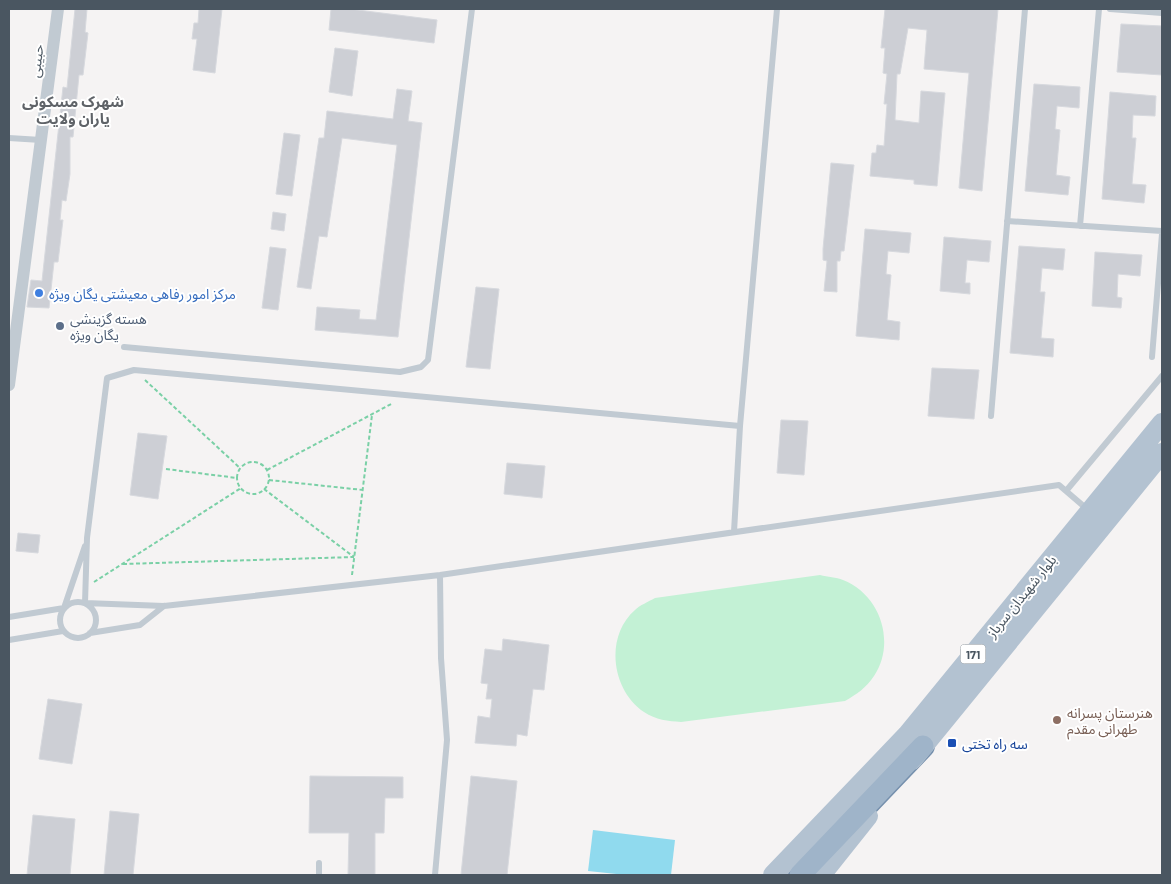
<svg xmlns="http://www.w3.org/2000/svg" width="1171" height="884" viewBox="0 0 1171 884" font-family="Barlow,'Noto Sans Arabic',sans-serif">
  <rect width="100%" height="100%" fill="#f5f3f3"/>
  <path fill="#c3f1d5" d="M 820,575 C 828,577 836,577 843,580 C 881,595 896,643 874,676 C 866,688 857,694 845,701 L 681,722 C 668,721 656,720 644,712 C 612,691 604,637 635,610 C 640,605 648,602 655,598 Z"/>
  <path fill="#90daee" d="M 593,830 L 675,840 L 671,875 L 626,875 L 588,871 Z"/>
  <path fill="#cdcfd5" stroke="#d7d9de" d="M 75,9 L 87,9 L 85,32 L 88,33 L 83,75 L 79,75 L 73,137 L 70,137 L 70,174 L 66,201 L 62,200 L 60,220 L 63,220 L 58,262 L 54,262 L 49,308 L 27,307 L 31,280 L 42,281 L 63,87 L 67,88 Z
    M 199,9 L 222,9 L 215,73 L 193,70 L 197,39 L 192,39 L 194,23 L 198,23 Z
    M 331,9 L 350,9 L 437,20 L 434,43 L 329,30 Z
    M 885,9 L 998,9 L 982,191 L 959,188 L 969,73 L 924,69 L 927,30 L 908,28 L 900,74 L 897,74 L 895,120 L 919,123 L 921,91 L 945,93 L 937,186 L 914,184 L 914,180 L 870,176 L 872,153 L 876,153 L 877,145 L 884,146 L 887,104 L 884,104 L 887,74 L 883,73 L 885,48 L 881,48 Z
    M 1121,24 L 1162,26 L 1162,75 L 1117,72 Z
    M 335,48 L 358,51 L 352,96 L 329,92 Z
    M 1034,84 L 1080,87 L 1079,108 L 1057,106 L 1055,129 L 1060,130 L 1056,175 L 1070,177 L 1068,195 L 1025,191 Z
    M 397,89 L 412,91 L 408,121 L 422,123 L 398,337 L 315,330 L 317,307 L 360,310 L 359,319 L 376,320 L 397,145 L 342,138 L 327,237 L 319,236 L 311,289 L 297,287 L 319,138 L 324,138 L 327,111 L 393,119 Z
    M 1110,92 L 1156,96 L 1155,116 L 1133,115 L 1132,138 L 1136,138 L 1132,184 L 1146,185 L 1144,203 L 1102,199 Z
    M 284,133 L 300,135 L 292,196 L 276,194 Z
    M 831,163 L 854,165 L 844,251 L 841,251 L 840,261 L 837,261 L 837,292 L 824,291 L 827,261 L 823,260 L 823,249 Z
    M 273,212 L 286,214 L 284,231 L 271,229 Z
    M 865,229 L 911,233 L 909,253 L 888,251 L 886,274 L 891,275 L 887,320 L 900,322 L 899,340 L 856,336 Z
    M 944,237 L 991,241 L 989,262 L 967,260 L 965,283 L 970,283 L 970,294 L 940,291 Z
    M 1019,246 L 1065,249 L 1063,270 L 1042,268 L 1040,292 L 1045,292 L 1041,338 L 1054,339 L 1053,357 L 1010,353 Z
    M 270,247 L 286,249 L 278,310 L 262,308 Z
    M 1095,252 L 1142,255 L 1140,276 L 1118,274 L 1117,297 L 1122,298 L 1121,308 L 1092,306 Z
    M 476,287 L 499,289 L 490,369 L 466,367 Z
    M 932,368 L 979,370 L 974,419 L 928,416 Z
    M 781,420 L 808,421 L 804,475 L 777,473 Z
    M 138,433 L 167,436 L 158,499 L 130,495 Z
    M 507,463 L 545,466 L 542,498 L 504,494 Z
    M 18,533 L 40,535 L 38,553 L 16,551 Z
    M 503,639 L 549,645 L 544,690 L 533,689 L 527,736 L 517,734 L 516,746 L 475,743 L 478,716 L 490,718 L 492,699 L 486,699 L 488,684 L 481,683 L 485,649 L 502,651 Z
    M 48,699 L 82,704 L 72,764 L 39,759 Z
    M 310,776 L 403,777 L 403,798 L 385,798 L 384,833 L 375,833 L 375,875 L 348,875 L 349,833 L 309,833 Z
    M 471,776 L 517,781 L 507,875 L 461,875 Z
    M 110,811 L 139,814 L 133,875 L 104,875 Z
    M 33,815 L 75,819 L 70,875 L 27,875 Z"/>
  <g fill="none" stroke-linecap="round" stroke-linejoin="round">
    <defs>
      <path id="trunk" d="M 800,875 L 923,746"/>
    </defs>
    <use href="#trunk" stroke="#7690ad" stroke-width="24"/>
    <path stroke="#7ad0a6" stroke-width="2" stroke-dasharray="4 2.5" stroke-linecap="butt" d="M 145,380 L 240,468
      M237 478a16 16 0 1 1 32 0a16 16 0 1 1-32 0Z
      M 166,469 L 237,478
      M 267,470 L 393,403
      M 269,480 L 363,490
      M 264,489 L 354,557
      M 123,564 L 354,557
      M 352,575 L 372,415
      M 94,582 L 241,488"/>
    <path stroke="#c1cad2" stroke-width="6" d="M 1110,9 L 1162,13
      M 9,138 L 41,140
      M 1007,221 L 1162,231
      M 1080,226 L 1099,9
      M 124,347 L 400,372 L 421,367 L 428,360 L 472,9
      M 1152,357 L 1162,234
      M 991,416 L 1025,9
      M 740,426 L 134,370 L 107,378 L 87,538 L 85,603 L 164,606 L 440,575 L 1059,485 L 1087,509
      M 1066,491 L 1162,376
      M 734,532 L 740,426 L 777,9
      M60 620a18 18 0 1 1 36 0a18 18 0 1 1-36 0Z
      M 9,617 L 64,608 L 85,546
      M 90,633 L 140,625 L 164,606
      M 9,640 L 63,631
      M 319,863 L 319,875
      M 435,875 L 447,740 L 441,658 L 440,575"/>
    <path stroke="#c1cad2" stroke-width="12" d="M 9,385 L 58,9"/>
    <path stroke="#b3c2d1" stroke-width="20" d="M 912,760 L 1162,453
      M 773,875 L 907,735 L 1162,423
      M 821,875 L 868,816"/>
    <use href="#trunk" stroke="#9fb4c9" stroke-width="21"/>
  </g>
  <circle fill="#3f7fe0" stroke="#fff" stroke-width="2" cx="39" cy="293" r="5"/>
  <circle fill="#5c6f8a" stroke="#fff" stroke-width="2" cx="60" cy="326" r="5"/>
  <circle fill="#8d6e63" stroke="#fff" stroke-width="2" cx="1057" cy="720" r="5"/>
  <rect fill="#1a4fb4" stroke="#fff" stroke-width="2" x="947" y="738" width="10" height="10" rx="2.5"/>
  <g text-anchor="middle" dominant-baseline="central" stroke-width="4" stroke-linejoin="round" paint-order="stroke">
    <rect fill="#fff" stroke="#808990" stroke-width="1" x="960.5" y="644.5" width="25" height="19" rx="4"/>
    <g font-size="12" font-weight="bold" fill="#4a5661">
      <text x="973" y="654">171</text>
    </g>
    <g font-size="14" fill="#4a5661" stroke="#fff">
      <text transform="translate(36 61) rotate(-83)">حبیبی</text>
      <text transform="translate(1021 596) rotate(-51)">بلوار شهیدان سرباز</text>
    </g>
    <g font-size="14" fill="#366cbe" stroke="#fff" text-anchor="start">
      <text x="49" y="293">مرکز امور رفاهی معیشتی یگان ویژه</text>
    </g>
    <g font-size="14" fill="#4e5e75" stroke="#fff" text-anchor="start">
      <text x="70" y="318">هسته گزینشی<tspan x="70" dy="16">یگان ویژه</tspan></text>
    </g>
    <g font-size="14" fill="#785e54" stroke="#fff" text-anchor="start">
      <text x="1067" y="712">هنرستان پسرانه<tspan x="1067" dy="16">طهرانی مقدم</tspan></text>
    </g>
    <g font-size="14" fill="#164399" stroke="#fff" text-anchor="start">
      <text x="962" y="743">سه راه تختی</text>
    </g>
    <g font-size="15" font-weight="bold" fill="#5f6368" stroke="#fff">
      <text x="73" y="101">شهرک مسکونی<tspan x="73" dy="17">یاران ولایت</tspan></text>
    </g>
  </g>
  <rect width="1171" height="884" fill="none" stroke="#4a5661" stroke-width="20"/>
</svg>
